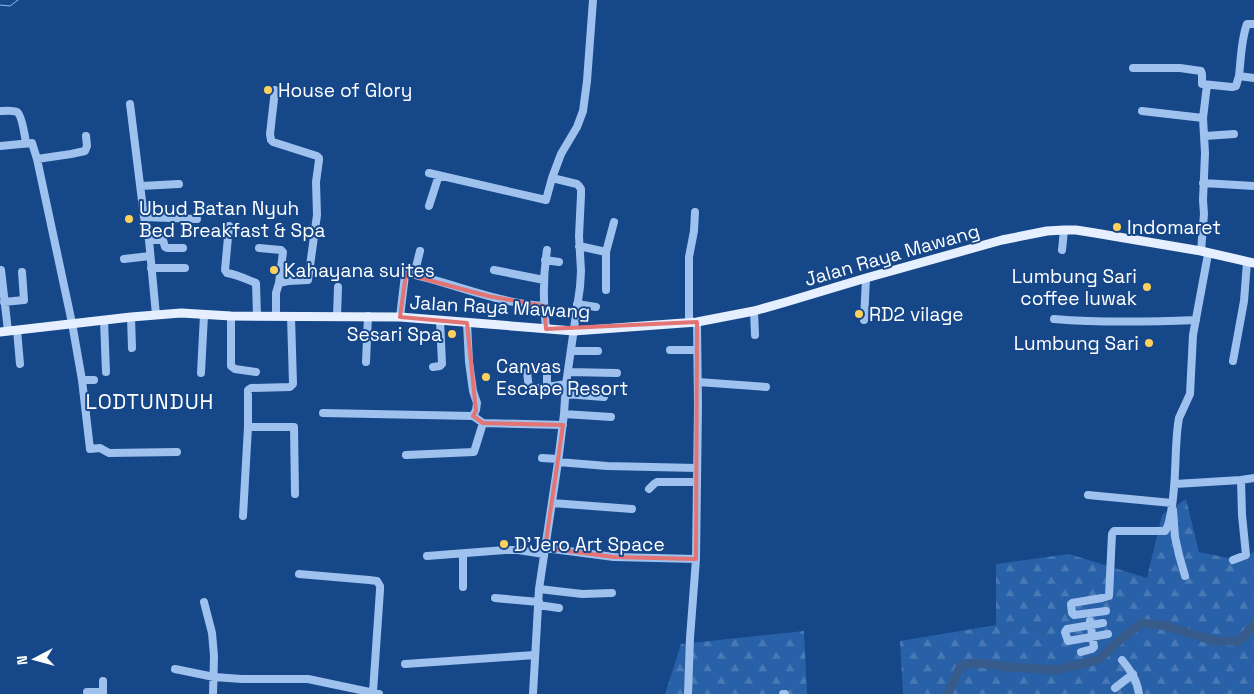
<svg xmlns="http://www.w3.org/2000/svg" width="1254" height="694" viewBox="0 0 1254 694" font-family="'Space Grotesk',sans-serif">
  <defs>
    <pattern id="forest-firs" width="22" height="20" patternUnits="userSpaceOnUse" patternTransform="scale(1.25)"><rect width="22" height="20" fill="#2961a8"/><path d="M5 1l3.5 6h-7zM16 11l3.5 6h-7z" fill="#4979b5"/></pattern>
  </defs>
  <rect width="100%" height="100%" fill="#164789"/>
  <path fill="url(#forest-firs)" d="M 1186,499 L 1199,552 L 1242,561 L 1254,551 L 1254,694 L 903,694 L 900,641 L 996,625 L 996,564 L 1069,554 L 1147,578 L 1162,515 Z
    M 804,631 L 807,694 L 665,694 L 681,644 Z"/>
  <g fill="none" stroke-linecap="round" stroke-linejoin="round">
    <path stroke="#90bcf1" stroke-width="1" d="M 0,5 L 10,6 L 18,0"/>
    <path stroke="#375b8b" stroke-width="9" d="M 948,694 L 961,665 L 978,663 L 1007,667 L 1057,670 L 1098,660 L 1121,639 L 1142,623 L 1167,626 L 1214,641 L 1239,641 L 1254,625"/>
    <path stroke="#9ec1ee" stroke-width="8" d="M 1254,24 L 1247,24 C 1241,40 1241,59 1239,76 L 1254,78
      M 1133,68 L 1180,68 L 1201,71 L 1202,74 L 1202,84 L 1232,87 L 1236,86 L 1239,76
      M 275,90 L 270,134 L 271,140 L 273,142 L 317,156 L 319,158 L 319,160 L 316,182 L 317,215 L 308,280 L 288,281 L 279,283 L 276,293 L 276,315
      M 130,104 L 144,217 L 149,240 L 156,315
      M 0,111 C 4,111 13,110 17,112 C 22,115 25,137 26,143
      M 1142,111 L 1203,118
      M 1205,136 L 1234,134
      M 0,146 L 32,143 L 37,159 L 72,323 L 82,380 L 90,449 L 100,448 L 109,453 L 177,452
      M 37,159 L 71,154 L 85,151 L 87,146 L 86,136
      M 429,173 L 546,200 L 552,178 L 561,154 L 577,127 L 583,111 L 587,81 L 593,0
      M 1203,183 L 1254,186
      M 141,186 L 179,184
      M 429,206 L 439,175
      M 144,217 L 197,219
      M 229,226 L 225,270 L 227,273 C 238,275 246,279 256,283 L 257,316
      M 149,240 L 163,240 L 165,247 L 167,248 L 183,248
      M 579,246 L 606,252
      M 259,248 L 281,250 L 283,252 L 279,283
      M 1062,250 L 1064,230
      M 1201,251 L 1204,214 L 1203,200 L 1205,153 L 1203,118 L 1207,85
      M 124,259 L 150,256
      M 545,260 L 559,262
      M 151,268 L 185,268
      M 1,270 L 8,331
      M 494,270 L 544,280
      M 414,275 L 420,251
      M 606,290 L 606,252 L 614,222
      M 4,302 L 24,300 L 22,272
      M 577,304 L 596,307
      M 754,311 L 755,335
      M 231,316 L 231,366 L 235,369 L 256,372
      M 337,316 L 338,287
      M 131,317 L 132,348
      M 400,317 L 405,275 L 407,273 C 453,283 496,303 544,306
      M 1054,319 C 1102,323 1148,322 1196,320
      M 104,320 L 106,372
      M 864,320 L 866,278
      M 467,323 L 469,362 L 473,391 L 477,403 L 476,410 L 473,416
      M 689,323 L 689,257 L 694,231 L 695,212
      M 546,329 C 543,303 543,276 547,250
      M 17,330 L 20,364
      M 670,350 L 697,350
      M 571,351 L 598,351
      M 1233,361 L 1244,301 L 1247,262
      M 366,362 L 368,316
      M 433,367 L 440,366 L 442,364 L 440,320
      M 547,369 L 547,387 L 566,384
      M 527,372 L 529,389 L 547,387
      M 568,372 L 617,373
      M 201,373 L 204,315
      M 82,380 L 94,380
      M 698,382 L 766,387
      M 565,394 L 604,397
      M 323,413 L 473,416 L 483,423 L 563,425
      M 564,414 L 611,417
      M 248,427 L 294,427 L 295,494
      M 406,455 L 474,452 L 483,423
      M 542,458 L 558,459
      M 558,462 L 607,466 L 697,468
      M 1175,484 L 1241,480 L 1254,478
      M 649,489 L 654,484 L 657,482 L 697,482
      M 1088,495 L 1172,503
      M 552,503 L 632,509
      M 1173,510 L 1175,537 L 1179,555 L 1185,576
      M 243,516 L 248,427 L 248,390 L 251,388 L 290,387 L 293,384 L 291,316
      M 545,548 L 614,557 L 696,559
      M 463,554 L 463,587
      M 427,556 L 505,550 L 518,550 L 544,554
      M 1233,560 L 1246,555 L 1242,515 L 1241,480
      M 299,574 L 369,580 L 377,581 L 380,586 L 380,590 L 373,692
      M 539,589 L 582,594 L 612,593
      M 495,598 L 539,602
      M 204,602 L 212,633 L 214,656 L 213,694
      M 538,605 L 559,608
      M 1106,611 L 1074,615 L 1072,613 L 1071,604 L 1072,603 L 1102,598 L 1109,596 L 1112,534 L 1114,531 L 1165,531 C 1168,527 1169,523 1170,517 C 1177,486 1174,455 1178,424 L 1179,418 L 1190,394 L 1193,335 L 1208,254
      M 1103,623 L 1067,629 L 1065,632 L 1068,641 L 1108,634
      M 1081,652 L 1092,649 L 1094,647 L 1090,621
      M 1122,660 C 1131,671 1137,680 1139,694
      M 405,664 L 535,655
      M 175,669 L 214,677 L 242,679 L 308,679 L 379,694
      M 1115,688 L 1133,674
      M 87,692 L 103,692
      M 103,694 L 103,681
      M 533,694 L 539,589 L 558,462 L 564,414 L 566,384 L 580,287 L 581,271 L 579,236 L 581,195 L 581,189 L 579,186 L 577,184 L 552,178
      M 688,694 L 690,638 L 696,559 L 698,406 L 697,322
      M 783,694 L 785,694"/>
    <path stroke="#e5efff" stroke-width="9" d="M 0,332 L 131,317 L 181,313 L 231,316 L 400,317 L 574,331 L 697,322 L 754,311 L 786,302 L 866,278 L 1002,240 L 1047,231 L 1064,230 L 1076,230 L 1095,233 L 1201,251 L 1254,263"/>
  </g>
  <path fill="none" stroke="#e47373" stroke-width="4" stroke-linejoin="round" d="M 406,274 L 488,296 L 544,306 L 546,329 L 697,322 L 696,559 L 614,557 L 545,548 L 563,425 L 483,423 L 473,416 L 476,411 L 467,323 L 400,317 Z"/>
  <g fill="#ffd15b" stroke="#164789" stroke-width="2">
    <circle cx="268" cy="90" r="5"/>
    <circle cx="129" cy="219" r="5"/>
    <circle cx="1117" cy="227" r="5"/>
    <circle cx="274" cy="270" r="5"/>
    <circle cx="1147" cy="287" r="5"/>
    <circle cx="859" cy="314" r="5"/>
    <circle cx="452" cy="334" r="5"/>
    <circle cx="1149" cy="343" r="5"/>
    <circle cx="486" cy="377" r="5"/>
    <circle cx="504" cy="544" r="5"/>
  </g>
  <g text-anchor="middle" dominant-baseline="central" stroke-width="4" stroke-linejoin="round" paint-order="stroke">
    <g font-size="19" fill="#fff" stroke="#164789" text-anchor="start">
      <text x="278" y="90">House of Glory</text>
      <text x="139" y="208">Ubud Batan Nyuh<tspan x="139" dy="22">Bed Breakfast &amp; Spa</tspan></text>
      <text x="1127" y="227">Indomaret</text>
      <text x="284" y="270">Kahayana suites</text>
      <text x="1137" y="276" text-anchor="end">Lumbung Sari<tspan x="1137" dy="22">coffee luwak</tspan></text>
      <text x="869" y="314">RD2 vilage</text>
      <text x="442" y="334" text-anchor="end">Sesari Spa</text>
      <text x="1139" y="343" text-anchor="end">Lumbung Sari</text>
      <text x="496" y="366">Canvas<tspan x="496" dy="22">Escape Resort</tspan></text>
      <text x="514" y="544">D'Jero Art Space</text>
    </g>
    <g font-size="19" fill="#fff" stroke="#164789">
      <text transform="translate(892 255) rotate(-16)">Jalan Raya Mawang</text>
      <text transform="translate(500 307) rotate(3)">Jalan Raya Mawang</text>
    </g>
    <g font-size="21" letter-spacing="1" fill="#fff" stroke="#164789">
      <text x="150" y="401">LODTUNDUH</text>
    </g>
  </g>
  <g transform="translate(35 659) rotate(264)" stroke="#164789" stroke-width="4" paint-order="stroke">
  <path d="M0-4L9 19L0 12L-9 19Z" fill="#ffffff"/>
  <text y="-8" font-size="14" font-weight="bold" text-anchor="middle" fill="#ffffff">N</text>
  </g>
</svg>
